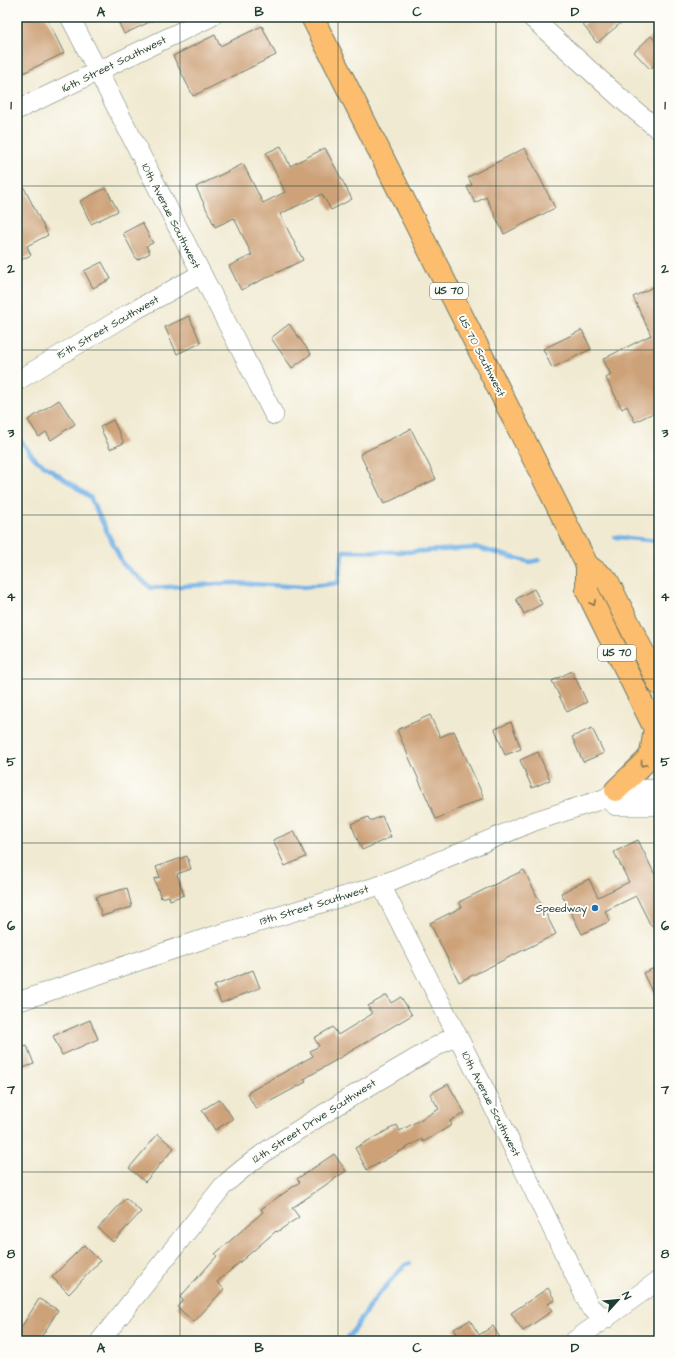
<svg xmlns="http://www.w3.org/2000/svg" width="676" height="1358" viewBox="0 0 676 1358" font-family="'Architects Daughter',sans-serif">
  <rect width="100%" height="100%" fill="#fdfcf7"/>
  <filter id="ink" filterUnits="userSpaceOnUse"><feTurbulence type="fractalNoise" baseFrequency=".025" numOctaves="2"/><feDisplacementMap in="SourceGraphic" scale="8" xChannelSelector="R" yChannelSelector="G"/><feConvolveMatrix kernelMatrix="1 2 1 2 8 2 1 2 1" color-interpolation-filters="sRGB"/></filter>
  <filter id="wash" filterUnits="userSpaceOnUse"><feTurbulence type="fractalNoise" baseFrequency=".012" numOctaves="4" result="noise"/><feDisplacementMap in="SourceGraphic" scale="16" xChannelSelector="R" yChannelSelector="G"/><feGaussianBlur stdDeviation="0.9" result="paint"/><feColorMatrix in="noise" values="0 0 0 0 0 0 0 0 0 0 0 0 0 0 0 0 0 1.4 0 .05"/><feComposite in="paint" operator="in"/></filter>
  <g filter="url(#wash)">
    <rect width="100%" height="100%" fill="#f1ead2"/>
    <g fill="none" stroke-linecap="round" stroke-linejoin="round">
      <path stroke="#74b3e7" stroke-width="4.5" d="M 17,436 L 35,459 L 90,497 L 123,564 L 151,588 L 234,583 L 303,587 L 338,583 L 343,551 L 405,552 L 478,548 L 530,562 L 539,560
        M 615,537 L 659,541
        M 346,1341 L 377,1296 L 405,1265 L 410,1263"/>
    </g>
    <g id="blocks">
      <path fill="#cda279" d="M 17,17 L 46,17 L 64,53 L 17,76 Z
        M 116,17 L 160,17 L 124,34 Z
        M 593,17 L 628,17 L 597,43 L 583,25 Z
        M 262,26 L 276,55 L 193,96 L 173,56 L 215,35 L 220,46 Z
        M 651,36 L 659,45 L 659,61 L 650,69 L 634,52 Z
        M 281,146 L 290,166 L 325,148 L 352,199 L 331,210 L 322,194 L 280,214 L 303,260 L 241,290 L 229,266 L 252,255 L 234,218 L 215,227 L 196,187 L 243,164 L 263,203 L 285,192 L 266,153 Z
        M 525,148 L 555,208 L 504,234 L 486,197 L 475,203 L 467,187 L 472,185 L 468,177 Z
        M 17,174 L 48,235 L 27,246 L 31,255 L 17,262 Z
        M 106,188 L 118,211 L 91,224 L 80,201 Z
        M 142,223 L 153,243 L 146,246 L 150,253 L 137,260 L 123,233 Z
        M 102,262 L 111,279 L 93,288 L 84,271 Z
        M 659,284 L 659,410 L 635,422 L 627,406 L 622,409 L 606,378 L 611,375 L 603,359 L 651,335 L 633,297 Z
        M 189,316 L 201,343 L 177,354 L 165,327 Z
        M 289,324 L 311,354 L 292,368 L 271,338 Z
        M 582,330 L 591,349 L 552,368 L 543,349 Z
        M 59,400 L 75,424 L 51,440 L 46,432 L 39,437 L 28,420 Z
        M 113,420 L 124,443 L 110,449 L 100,427 Z
        M 411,429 L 436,479 L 384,504 L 360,454 Z
        M 534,589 L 542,604 L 524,614 L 516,599 Z
        M 572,671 L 587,702 L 567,712 L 552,681 Z
        M 430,715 L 440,737 L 454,731 L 484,798 L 436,819 L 397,730 Z
        M 511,722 L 521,749 L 505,755 L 495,729 Z
        M 592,728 L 604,753 L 583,762 L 572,737 Z
        M 538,752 L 550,780 L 532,788 L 520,760 Z
        M 382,816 L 391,837 L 362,850 L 351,824 L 368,817 L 370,821 Z
        M 294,831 L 306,857 L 285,866 L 273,840 Z
        M 638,840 L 659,883 L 659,922 L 651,926 L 636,896 L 605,911 L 610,921 L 582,934 L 561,893 L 589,879 L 598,897 L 629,882 L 614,852 Z
        M 187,856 L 191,869 L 177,874 L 184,895 L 170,900 L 169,896 L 161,898 L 154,879 L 160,877 L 156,867 Z
        M 524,870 L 556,934 L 459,982 L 430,923 L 462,907 L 459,902 Z
        M 127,888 L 132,907 L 102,916 L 96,897 Z
        M 659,966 L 659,1006 L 643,973 Z
        M 253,970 L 260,988 L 221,1003 L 214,986 Z
        M 387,995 L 391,1003 L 401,997 L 412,1015 L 304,1079 L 306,1082 L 256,1109 L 247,1093 L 313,1056 L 310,1051 L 319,1046 L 314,1038 L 333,1027 L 338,1035 L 372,1014 L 368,1006 Z
        M 90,1020 L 98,1039 L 62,1055 L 53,1036 Z
        M 27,1046 L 34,1064 L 17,1070 L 17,1049 Z
        M 448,1084 L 465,1113 L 450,1121 L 452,1125 L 423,1142 L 422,1139 L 367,1170 L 355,1148 L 397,1125 L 400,1131 L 439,1109 L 430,1094 Z
        M 220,1099 L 233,1119 L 215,1130 L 202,1110 Z
        M 158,1134 L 174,1148 L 145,1182 L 129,1168 Z
        M 334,1154 L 346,1171 L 292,1208 L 299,1217 L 277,1232 L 276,1231 L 217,1282 L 224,1289 L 194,1322 L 177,1307 L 183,1300 L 180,1297 L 217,1256 L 215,1254 L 263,1212 L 261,1209 L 300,1182 L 297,1179 Z
        M 126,1198 L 141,1212 L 113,1242 L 98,1228 Z
        M 84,1245 L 100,1261 L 69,1294 L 52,1277 Z
        M 548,1288 L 555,1300 L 548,1304 L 552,1311 L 523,1331 L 511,1313 Z
        M 39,1299 L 58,1310 L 39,1341 L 17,1341 L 17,1334 Z
        M 470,1320 L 479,1335 L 493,1326 L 502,1341 L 461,1341 L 454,1329 Z"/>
    </g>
  </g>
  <g filter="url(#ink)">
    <use href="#blocks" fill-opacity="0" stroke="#687a6b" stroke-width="1"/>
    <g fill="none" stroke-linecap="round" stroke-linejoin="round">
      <defs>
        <path id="minor" d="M 70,17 L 274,415
          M 531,17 L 627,104 L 659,130
          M 17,110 L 211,17
          M 17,381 L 130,313 L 201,274
          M 606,798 L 616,806 L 659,806
          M 381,885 L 491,1102 L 590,1307 L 606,1319
          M 17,1002 L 207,938 L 381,885 L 535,821 L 606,798 L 616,790 L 659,789
          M 100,1341 L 223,1186 C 253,1158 287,1137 322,1115 C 366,1087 411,1061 456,1035
          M 574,1341 L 659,1280"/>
        <path id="major" d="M 312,17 L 587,565 L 587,591 L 659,737
          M 587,565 L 607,580 L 659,684
          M 616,790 L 646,761 L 651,754 L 655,729"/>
      </defs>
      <use href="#minor" stroke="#687a6b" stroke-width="20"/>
      <use href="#major" stroke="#687a6b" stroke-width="24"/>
      <use href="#minor" stroke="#fff" stroke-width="19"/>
      <use href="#major" stroke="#fcbd6e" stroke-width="22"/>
    </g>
    <defs><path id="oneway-chevron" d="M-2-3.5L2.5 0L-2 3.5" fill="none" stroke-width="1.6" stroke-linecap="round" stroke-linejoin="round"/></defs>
    <g stroke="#82774e">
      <use href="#oneway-chevron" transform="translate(593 603) rotate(64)"/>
      <use href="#oneway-chevron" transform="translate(643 764) rotate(131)"/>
    </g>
  </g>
  <path fill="none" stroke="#1f3d34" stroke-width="1" stroke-opacity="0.55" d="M 180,17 L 180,1341M 338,17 L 338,1341M 496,17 L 496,1341M 17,186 L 659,186M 17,350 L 659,350M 17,515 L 659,515M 17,679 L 659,679M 17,843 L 659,843M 17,1008 L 659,1008M 17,1172 L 659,1172"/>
  <circle fill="#1f6fb2" stroke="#fdfcf7" stroke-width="1.5" cx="595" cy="908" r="4"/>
  <g text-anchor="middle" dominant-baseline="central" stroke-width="4" stroke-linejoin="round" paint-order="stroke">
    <g fill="#fdfcf7" stroke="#62766e" stroke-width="1">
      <rect x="430" y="283" width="38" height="16" rx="3"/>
      <rect x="598" y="645" width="38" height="16" rx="3"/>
    </g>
    <g font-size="10" font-weight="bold" fill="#1f3d34">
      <text x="449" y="291">US 70</text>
      <text x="617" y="653">US 70</text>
    </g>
    <g font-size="11" fill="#1f3d34" stroke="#fdfcf7">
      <text transform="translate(114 64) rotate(-26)">16th Street Southwest</text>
      <text transform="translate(171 216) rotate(63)">10th Avenue Southwest</text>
      <text transform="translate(108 327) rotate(-30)">15th Street Southwest</text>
      <text transform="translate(482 356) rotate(63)">US 70 Southwest</text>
      <text transform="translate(314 905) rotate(-17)">13th Street Southwest</text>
      <text transform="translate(491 1104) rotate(63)">10th Avenue Southwest</text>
      <text transform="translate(314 1121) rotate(-33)">12th Street Drive Southwest</text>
    </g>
    <g font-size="11" fill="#1f3d34" stroke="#fdfcf7" text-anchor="end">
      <text x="587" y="908">Speedway</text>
    </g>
  </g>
  <rect width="676" height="1358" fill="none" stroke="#fdfcf7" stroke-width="44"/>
  <g transform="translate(618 1300) rotate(63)" stroke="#fdfcf7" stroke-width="3" paint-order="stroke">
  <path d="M0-3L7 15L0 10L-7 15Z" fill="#1f3d34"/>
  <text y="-6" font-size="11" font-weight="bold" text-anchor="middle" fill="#1f3d34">N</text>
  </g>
  <rect x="22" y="22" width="632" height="1314" fill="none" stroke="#1f3d34" stroke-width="1.5"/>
  <g font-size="13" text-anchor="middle" font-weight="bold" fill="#1f3d34">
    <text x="101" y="16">A</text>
    <text x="259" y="16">B</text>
    <text x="417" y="16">C</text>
    <text x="575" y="16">D</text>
    <text x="11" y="109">1</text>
    <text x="665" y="109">1</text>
    <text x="11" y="273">2</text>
    <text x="665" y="273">2</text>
    <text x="11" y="437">3</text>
    <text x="665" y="437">3</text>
    <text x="11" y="601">4</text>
    <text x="665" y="601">4</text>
    <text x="11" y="766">5</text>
    <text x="665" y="766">5</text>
    <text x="11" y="930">6</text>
    <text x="665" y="930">6</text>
    <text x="11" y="1094">7</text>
    <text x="665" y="1094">7</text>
    <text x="11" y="1258">8</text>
    <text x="665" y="1258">8</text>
    <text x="101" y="1352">A</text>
    <text x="259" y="1352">B</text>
    <text x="417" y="1352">C</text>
    <text x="575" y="1352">D</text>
  </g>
</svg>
